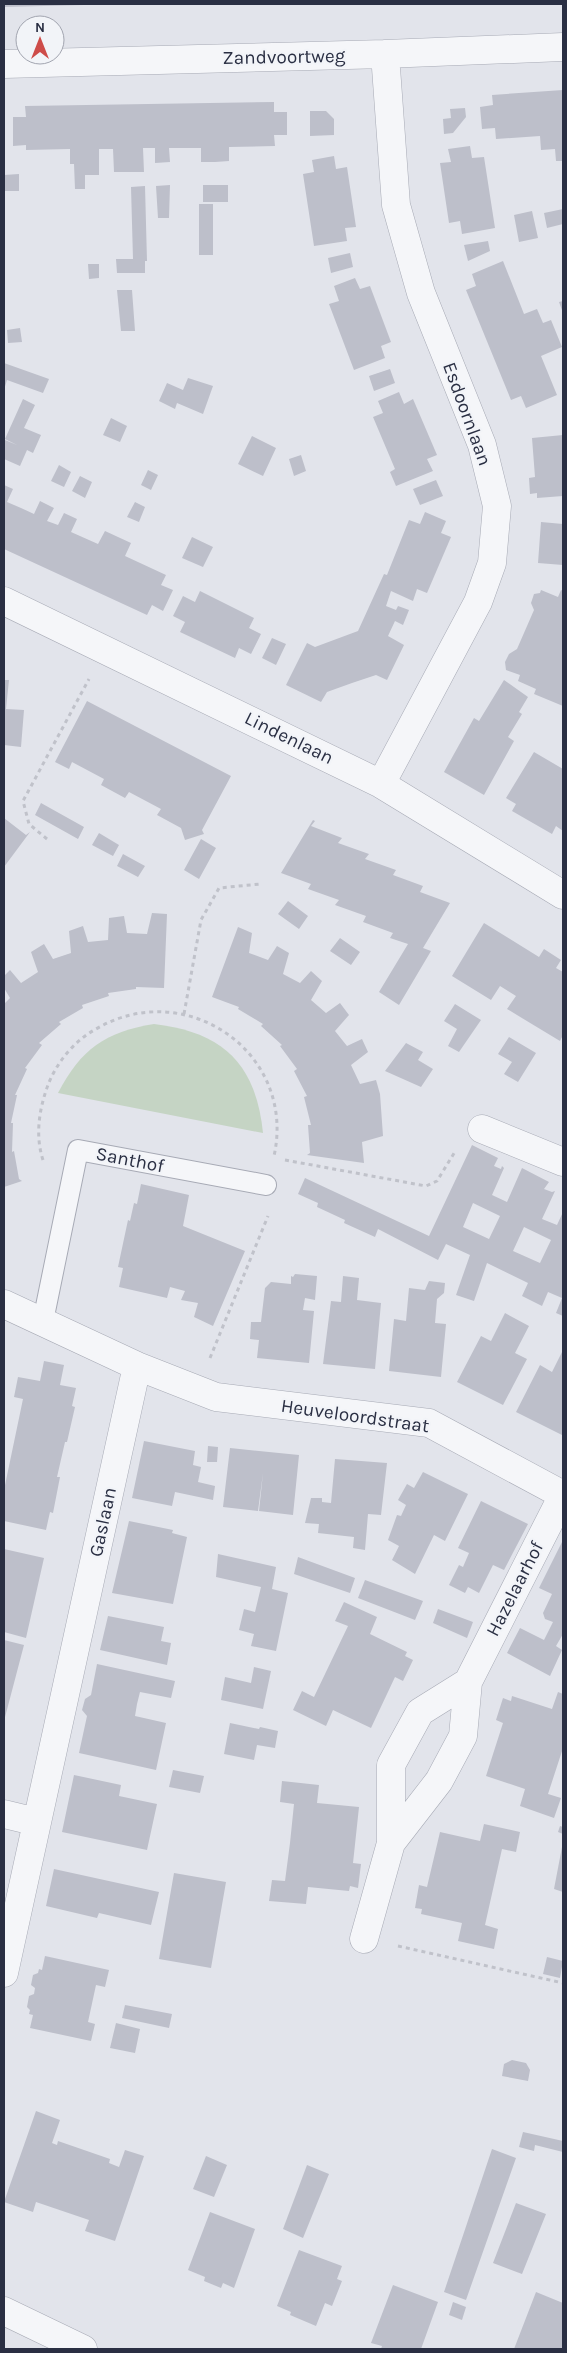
<svg xmlns="http://www.w3.org/2000/svg" width="567" height="2353" viewBox="0 0 567 2353" font-family="Karla,sans-serif">
  <rect width="100%" height="100%" fill="#e2e4eb"/>
  <path fill="#c5d4c4" d="M 154,1024 C 223,1032 256,1064 263,1133 L 58,1093 C 81,1049 105,1032 154,1024 Z"/>
  <path fill="#bdbfca" fill-rule="evenodd" d="M 4,4 L 84,4 L 84,5 L 4,7 Z
    M 563,90 L 563,161 L 556,161 L 555,149 L 541,150 L 540,136 L 496,139 L 495,128 L 482,129 L 480,107 L 493,105 L 492,95 Z
    M 274,102 L 274,112 L 287,112 L 287,135 L 274,135 L 275,146 L 229,147 L 229,161 L 215,162 L 201,162 L 201,148 L 169,148 L 170,162 L 155,163 L 155,148 L 143,148 L 144,172 L 114,172 L 113,149 L 99,149 L 99,175 L 85,175 L 85,189 L 75,189 L 74,164 L 70,164 L 70,149 L 26,150 L 26,145 L 13,146 L 13,117 L 26,117 L 25,106 Z
    M 465,108 L 466,117 L 453,133 L 444,134 L 443,119 L 451,118 L 450,109 Z
    M 310,111 L 326,111 L 334,119 L 334,135 L 310,136 Z
    M 470,146 L 472,158 L 484,157 L 495,228 L 462,234 L 460,221 L 449,223 L 440,163 L 451,162 L 448,149 Z
    M 334,156 L 336,169 L 347,167 L 356,227 L 345,228 L 347,241 L 314,246 L 303,174 L 314,172 L 312,160 Z
    M 19,174 L 19,191 L 4,191 L 4,175 Z
    M 170,185 L 169,218 L 158,218 L 156,186 Z
    M 203,185 L 228,185 L 228,202 L 203,202 Z
    M 145,186 L 147,261 L 145,261 L 145,273 L 117,273 L 116,259 L 133,259 L 131,187 Z
    M 199,204 L 213,204 L 213,255 L 199,255 Z
    M 563,209 L 563,224 L 547,228 L 544,213 Z
    M 532,211 L 538,238 L 519,242 L 514,215 Z
    M 488,241 L 490,251 L 468,261 L 464,245 Z
    M 350,253 L 353,267 L 331,273 L 328,258 Z
    M 503,261 L 524,314 L 537,309 L 543,323 L 551,320 L 562,347 L 541,356 L 557,395 L 526,408 L 521,396 L 511,400 L 466,290 L 476,286 L 472,274 Z
    M 88,264 L 99,264 L 99,278 L 89,279 Z
    M 355,278 L 360,289 L 370,286 L 391,342 L 381,346 L 385,358 L 354,370 L 329,304 L 339,301 L 334,286 Z
    M 117,290 L 132,290 L 135,331 L 121,331 Z
    M 563,301 L 563,313 L 559,302 Z
    M 20,328 L 22,342 L 8,343 L 7,330 Z
    M 4,363 L 49,379 L 43,393 L 7,380 L 4,390 Z
    M 390,369 L 395,383 L 374,391 L 369,376 Z
    M 188,378 L 213,386 L 203,414 L 177,403 L 175,409 L 159,401 L 167,383 L 183,390 Z
    M 399,392 L 404,404 L 413,399 L 437,455 L 427,459 L 433,471 L 396,486 L 390,472 L 395,469 L 373,417 L 383,413 L 378,401 Z
    M 23,399 L 35,405 L 24,428 L 41,435 L 33,453 L 27,450 L 20,466 L 4,459 L 4,444 L 5,440 L 17,445 L 5,439 Z
    M 111,418 L 127,426 L 120,442 L 103,435 Z
    M 563,435 L 563,496 L 537,498 L 537,493 L 530,494 L 529,478 L 535,477 L 532,438 Z
    M 252,436 L 276,448 L 263,476 L 238,464 Z
    M 301,455 L 306,471 L 294,476 L 289,459 Z
    M 59,465 L 71,472 L 64,487 L 51,481 Z
    M 148,470 L 158,475 L 151,490 L 141,485 Z
    M 80,476 L 92,482 L 85,498 L 72,491 Z
    M 436,480 L 443,496 L 420,505 L 413,489 Z
    M 4,485 L 13,489 L 7,502 L 21,508 L 34,514 L 40,501 L 54,508 L 47,521 L 58,525 L 64,513 L 77,519 L 71,532 L 98,544 L 105,531 L 131,543 L 125,556 L 166,575 L 161,585 L 173,590 L 163,611 L 152,605 L 147,615 L 4,549 Z
    M 135,502 L 145,507 L 139,522 L 127,517 Z
    M 425,512 L 446,521 L 441,533 L 451,537 L 427,593 L 417,589 L 413,601 L 391,591 L 386,606 L 396,610 L 398,606 L 409,610 L 403,625 L 395,621 L 388,636 L 404,645 L 387,680 L 376,675 L 352,683 L 327,692 L 321,702 L 286,685 L 307,643 L 315,647 L 358,631 L 384,574 L 387,575 L 409,520 L 420,524 Z
    M 541,522 L 563,524 L 563,565 L 538,563 Z
    M 192,537 L 213,547 L 203,567 L 182,558 Z
    M 541,590 L 558,597 L 561,590 L 563,591 L 563,706 L 534,694 L 536,689 L 518,681 L 520,675 L 506,670 L 505,662 L 509,654 L 517,649 L 534,610 L 531,603 L 534,594 L 540,593 Z
    M 200,591 L 254,618 L 249,628 L 261,634 L 251,654 L 239,648 L 235,658 L 180,632 L 185,622 L 173,616 L 183,596 L 195,602 Z
    M 272,638 L 286,644 L 276,665 L 262,658 Z
    M 4,680 L 9,680 L 6,709 L 24,710 L 21,747 L 4,745 Z
    M 504,680 L 528,697 L 519,712 L 522,714 L 508,737 L 514,741 L 484,795 L 444,772 L 474,718 L 479,721 Z
    M 87,701 L 231,776 L 202,830 L 204,834 L 185,840 L 181,828 L 157,815 L 161,809 L 129,792 L 125,798 L 101,785 L 104,779 L 72,762 L 69,769 L 55,762 Z
    M 534,752 L 563,769 L 563,831 L 556,826 L 552,834 L 512,811 L 516,804 L 506,798 Z
    M 41,803 L 84,827 L 78,839 L 35,815 Z
    M 4,818 L 26,835 L 30,832 L 4,867 Z
    M 313,820 L 315,821 L 311,826 L 342,838 L 338,843 L 369,854 L 365,859 L 396,870 L 393,875 L 423,886 L 420,892 L 450,903 L 423,948 L 431,951 L 399,1005 L 379,992 L 408,944 L 390,938 L 393,933 L 363,922 L 366,916 L 335,905 L 339,900 L 308,889 L 311,884 L 281,873 Z
    M 99,833 L 119,845 L 113,856 L 92,845 Z
    M 201,839 L 216,848 L 199,879 L 184,870 Z
    M 123,854 L 145,866 L 138,877 L 117,866 Z
    M 288,901 L 308,916 L 299,929 L 278,914 Z
    M 152,913 L 167,914 L 164,988 L 136,987 L 136,989 L 108,993 L 109,996 L 82,1005 L 83,1008 L 59,1022 L 61,1024 L 39,1043 L 42,1045 L 25,1068 L 27,1069 L 15,1095 L 17,1095 L 11,1123 L 13,1123 L 12,1152 L 14,1151 L 19,1179 L 22,1181 L 4,1187 L 4,1004 L 10,998 L 4,988 L 4,976 L 10,970 L 21,983 L 38,972 L 31,952 L 44,944 L 53,959 L 71,953 L 69,931 L 83,926 L 88,942 L 108,940 L 109,918 L 124,916 L 127,933 L 147,934 Z
    M 484,923 L 539,957 L 544,949 L 561,960 L 556,968 L 563,972 L 563,1035 L 560,1041 L 507,1009 L 516,996 L 500,986 L 491,1000 L 452,976 Z
    M 238,927 L 252,933 L 249,953 L 268,960 L 277,946 L 289,953 L 283,974 L 300,983 L 311,971 L 322,981 L 311,1000 L 326,1013 L 340,1003 L 349,1015 L 335,1031 L 347,1046 L 362,1039 L 368,1052 L 351,1065 L 360,1084 L 376,1080 L 380,1094 L 383,1136 L 362,1142 L 364,1163 L 307,1155 L 310,1153 L 308,1125 L 311,1125 L 304,1097 L 307,1096 L 294,1071 L 297,1069 L 280,1046 L 282,1045 L 261,1026 L 263,1024 L 238,1009 L 239,1007 L 212,997 Z
    M 340,938 L 360,952 L 351,965 L 330,951 Z
    M 455,1004 L 481,1020 L 459,1052 L 448,1046 L 457,1029 L 444,1021 Z
    M 509,1037 L 536,1053 L 518,1082 L 504,1074 L 512,1062 L 498,1054 Z
    M 406,1043 L 423,1052 L 418,1060 L 433,1069 L 421,1087 L 385,1071 Z
    M 472,1145 L 498,1158 L 494,1166 L 501,1169 L 502,1166 L 504,1168 L 492,1195 L 507,1202 L 522,1168 L 549,1182 L 544,1189 L 552,1192 L 555,1191 L 542,1219 L 557,1225 L 563,1212 L 563,1316 L 556,1313 L 562,1298 L 548,1292 L 542,1306 L 522,1296 L 528,1283 L 487,1263 L 474,1301 L 456,1295 L 470,1255 L 446,1244 L 438,1260 L 378,1229 L 375,1237 L 344,1223 L 345,1220 L 317,1207 L 318,1203 L 298,1194 L 305,1178 L 429,1236 ZM 473,1203 L 500,1216 L 489,1239 L 463,1227 ZM 524,1227 L 551,1240 L 540,1263 L 513,1251 Z
    M 141,1184 L 189,1195 L 183,1226 L 245,1251 L 213,1326 L 194,1317 L 198,1303 L 181,1300 L 185,1291 L 170,1287 L 167,1298 L 119,1287 L 123,1268 L 118,1267 L 128,1220 L 130,1221 L 134,1203 L 137,1204 Z
    M 295,1274 L 317,1276 L 315,1300 L 305,1298 L 303,1310 L 314,1311 L 309,1363 L 257,1358 L 259,1340 L 250,1339 L 251,1322 L 261,1322 L 265,1288 L 271,1282 L 291,1284 L 291,1276 L 293,1277 Z
    M 343,1276 L 359,1278 L 357,1300 L 381,1303 L 375,1369 L 323,1364 L 331,1301 L 341,1302 Z
    M 429,1281 L 445,1283 L 444,1293 L 437,1299 L 435,1323 L 446,1324 L 441,1377 L 389,1371 L 394,1319 L 406,1321 L 409,1288 L 425,1290 Z
    M 505,1313 L 529,1326 L 515,1353 L 527,1359 L 503,1405 L 457,1382 L 481,1336 L 491,1341 Z
    M 563,1350 L 563,1433 L 562,1435 L 516,1412 L 540,1365 L 552,1372 Z
    M 44,1361 L 64,1365 L 60,1385 L 76,1388 L 72,1406 L 75,1407 L 67,1442 L 65,1442 L 57,1477 L 60,1477 L 53,1513 L 50,1512 L 46,1530 L 4,1521 L 4,1490 L 23,1399 L 14,1397 L 18,1377 L 40,1381 Z
    M 144,1441 L 195,1451 L 193,1465 L 201,1467 L 198,1482 L 215,1486 L 213,1500 L 175,1492 L 172,1506 L 132,1498 Z
    M 208,1446 L 218,1447 L 217,1462 L 207,1462 Z
    M 230,1448 L 299,1455 L 293,1515 L 259,1511 L 263,1473 L 258,1511 L 223,1507 Z
    M 335,1459 L 387,1463 L 381,1515 L 368,1514 L 365,1550 L 353,1548 L 354,1537 L 318,1533 L 319,1524 L 305,1523 L 311,1498 L 322,1498 L 322,1502 L 331,1503 Z
    M 423,1472 L 468,1494 L 445,1541 L 434,1535 L 415,1574 L 392,1560 L 399,1546 L 388,1540 L 397,1515 L 401,1516 L 406,1505 L 398,1500 L 407,1484 L 414,1488 Z
    M 481,1501 L 528,1524 L 504,1570 L 493,1565 L 479,1593 L 468,1587 L 465,1593 L 449,1585 L 459,1565 L 463,1567 L 469,1553 L 458,1548 Z
    M 129,1521 L 173,1530 L 172,1533 L 187,1537 L 173,1604 L 112,1593 Z
    M 563,1540 L 563,1634 L 556,1646 L 562,1650 L 550,1676 L 507,1653 L 520,1628 L 544,1640 L 553,1622 L 545,1619 L 543,1613 L 552,1594 L 539,1588 Z
    M 4,1549 L 44,1558 L 26,1638 L 4,1632 Z
    M 218,1554 L 276,1567 L 272,1589 L 288,1593 L 276,1651 L 251,1646 L 254,1634 L 239,1630 L 244,1609 L 255,1612 L 261,1587 L 216,1577 Z
    M 298,1557 L 355,1578 L 350,1593 L 294,1574 Z
    M 365,1580 L 423,1601 L 415,1620 L 358,1598 Z
    M 344,1602 L 377,1617 L 370,1634 L 407,1652 L 405,1656 L 413,1660 L 403,1681 L 395,1677 L 371,1728 L 333,1710 L 326,1726 L 293,1710 L 302,1691 L 314,1697 L 348,1626 L 335,1621 Z
    M 438,1609 L 473,1622 L 467,1638 L 433,1623 Z
    M 108,1616 L 164,1627 L 161,1641 L 171,1643 L 167,1665 L 100,1650 Z
    M 4,1640 L 24,1645 L 4,1721 Z
    M 97,1664 L 175,1681 L 171,1698 L 140,1692 L 137,1704 L 135,1716 L 166,1723 L 156,1770 L 79,1753 L 87,1716 L 82,1710 L 85,1699 L 91,1695 Z
    M 254,1667 L 271,1671 L 263,1709 L 221,1700 L 225,1677 L 251,1683 Z
    M 558,1692 L 563,1694 L 563,1748 L 548,1794 L 561,1798 L 554,1818 L 520,1806 L 525,1789 L 486,1776 L 503,1723 L 496,1720 L 503,1698 L 511,1701 L 512,1696 L 552,1709 Z
    M 230,1723 L 259,1729 L 260,1727 L 278,1731 L 275,1748 L 257,1745 L 254,1760 L 224,1754 Z
    M 173,1770 L 204,1776 L 200,1793 L 169,1787 Z
    M 74,1775 L 121,1785 L 119,1796 L 157,1804 L 147,1850 L 62,1832 Z
    M 282,1781 L 319,1785 L 317,1803 L 359,1807 L 353,1863 L 361,1864 L 358,1888 L 350,1886 L 349,1891 L 308,1887 L 306,1904 L 269,1901 L 272,1880 L 285,1881 L 290,1843 L 294,1804 L 280,1802 Z
    M 484,1824 L 520,1832 L 516,1852 L 502,1849 L 485,1925 L 498,1929 L 494,1949 L 458,1941 L 462,1923 L 421,1914 L 422,1909 L 415,1908 L 419,1885 L 427,1887 L 440,1832 L 480,1841 Z
    M 560,1826 L 563,1827 L 563,1834 L 558,1832 Z
    M 562,1847 L 563,1847 L 563,1892 L 554,1889 Z
    M 54,1869 L 159,1892 L 151,1925 L 99,1913 L 97,1918 L 46,1906 Z
    M 174,1873 L 226,1882 L 211,1968 L 159,1959 Z
    M 45,1956 L 109,1970 L 105,1987 L 96,1985 L 88,2022 L 95,2024 L 91,2041 L 30,2028 L 33,2015 L 29,2014 L 30,2010 L 27,2007 L 29,1996 L 34,1994 L 35,1988 L 31,1985 L 33,1975 L 38,1973 L 39,1969 L 42,1970 Z
    M 547,1957 L 563,1961 L 560,1978 L 543,1974 Z
    M 125,2005 L 172,2014 L 169,2028 L 122,2018 Z
    M 116,2023 L 140,2029 L 135,2053 L 110,2048 Z
    M 512,2060 L 526,2063 L 530,2070 L 528,2081 L 502,2076 L 504,2064 Z
    M 36,2111 L 60,2120 L 52,2143 L 57,2145 L 58,2141 L 110,2159 L 109,2163 L 119,2167 L 125,2150 L 144,2156 L 115,2241 L 85,2231 L 89,2220 L 36,2202 L 33,2212 L 4,2202 Z
    M 523,2132 L 563,2141 L 563,2152 L 535,2145 L 534,2151 L 519,2147 Z
    M 492,2149 L 516,2158 L 466,2300 L 444,2292 Z
    M 206,2156 L 227,2165 L 214,2197 L 193,2189 Z
    M 307,2165 L 329,2174 L 303,2238 L 283,2229 Z
    M 516,2203 L 546,2214 L 522,2274 L 493,2263 Z
    M 210,2212 L 255,2229 L 234,2288 L 223,2283 L 221,2288 L 204,2281 L 205,2277 L 188,2270 Z
    M 299,2250 L 342,2266 L 337,2279 L 342,2281 L 332,2306 L 325,2303 L 316,2326 L 290,2315 L 291,2312 L 277,2306 Z
    M 393,2285 L 438,2302 L 421,2349 L 381,2349 L 382,2346 L 371,2343 Z
    M 536,2292 L 563,2303 L 563,2349 L 514,2349 Z
    M 453,2302 L 466,2307 L 462,2320 L 449,2315 Z"/>
  <g fill="none" stroke-linecap="round" stroke-linejoin="round">
    <defs>
      <path id="service" d="M 43,1321 L 78,1150 L 266,1185"/>
      <path id="minor" d="M 4,64 L 385,54 L 563,47
        M 4,601 L 381,784 L 563,895
        M 381,784 L 478,602 L 492,563 L 497,506 L 482,445 L 421,293 L 396,205 L 385,54
        M 482,1129 L 563,1162
        M 4,1304 L 137,1366 L 4,1973
        M 137,1366 L 216,1397 L 429,1423 L 563,1495 L 468,1682 L 463,1736 L 439,1781 L 391,1843 L 364,1939
        M 4,1814 L 37,1822
        M 391,1843 L 391,1765 L 420,1712 L 468,1682"/>
      <path id="tertiary" d="M 4,2311 L 83,2349"/>
    </defs>
    <use href="#service" stroke="#a7aab5" stroke-width="22"/>
    <use href="#minor" stroke="#a7aab5" stroke-width="29"/>
    <use href="#tertiary" stroke="#a7aab5" stroke-width="29"/>
    <path stroke="#c0c2ca" stroke-width="3" stroke-dasharray="4 4" stroke-linecap="butt" d="M 47,839 L 29,824 L 23,801 L 89,679
      M 184,1014 L 201,920 L 219,888 L 260,884
      M 43,1160 C 35,1136 39,1109 48,1085 C 57,1062 74,1041 96,1029 C 186,976 297,1053 274,1156
      M 285,1160 L 426,1186 L 437,1181 L 456,1150
      M 210,1358 L 268,1216
      M 398,1946 L 563,1983"/>
    <use href="#service" stroke="#f5f6f9" stroke-width="20"/>
    <use href="#minor" stroke="#f5f6f9" stroke-width="28"/>
    <use href="#tertiary" stroke="#f5f6f9" stroke-width="28"/>
  </g>
  <g text-anchor="middle" dominant-baseline="central" stroke-width="4.5" stroke-linejoin="round" paint-order="stroke">
    <g font-size="19" fill="#2a2f43" stroke="#f2f4f8">
      <text transform="translate(284 57) rotate(-1)">Zandvoortweg</text>
      <text transform="translate(467 414) rotate(70)">Esdoornlaan</text>
      <text transform="translate(289 738) rotate(26)">Lindenlaan</text>
      <text transform="translate(130 1160) rotate(11)">Santhof</text>
      <text transform="translate(355 1416) rotate(8)">Heuveloordstraat</text>
      <text transform="translate(103 1522) rotate(-78)">Gaslaan</text>
      <text transform="translate(515 1589) rotate(-63)">Hazelaarhof</text>
    </g>
  </g>
  <rect width="567" height="2353" fill="none" stroke="#2a2f43" stroke-width="10"/>
  <g transform="translate(40 40)"><circle r="24" fill="#f2f4f8" stroke="#a2a5b0"/>
  <path d="M0-4L9 19L0 12L-9 19Z" fill="#ce4c49"/>
  <text y="-8" font-size="14" font-weight="bold" text-anchor="middle" fill="#2a2f43">N</text>
  </g>
</svg>
